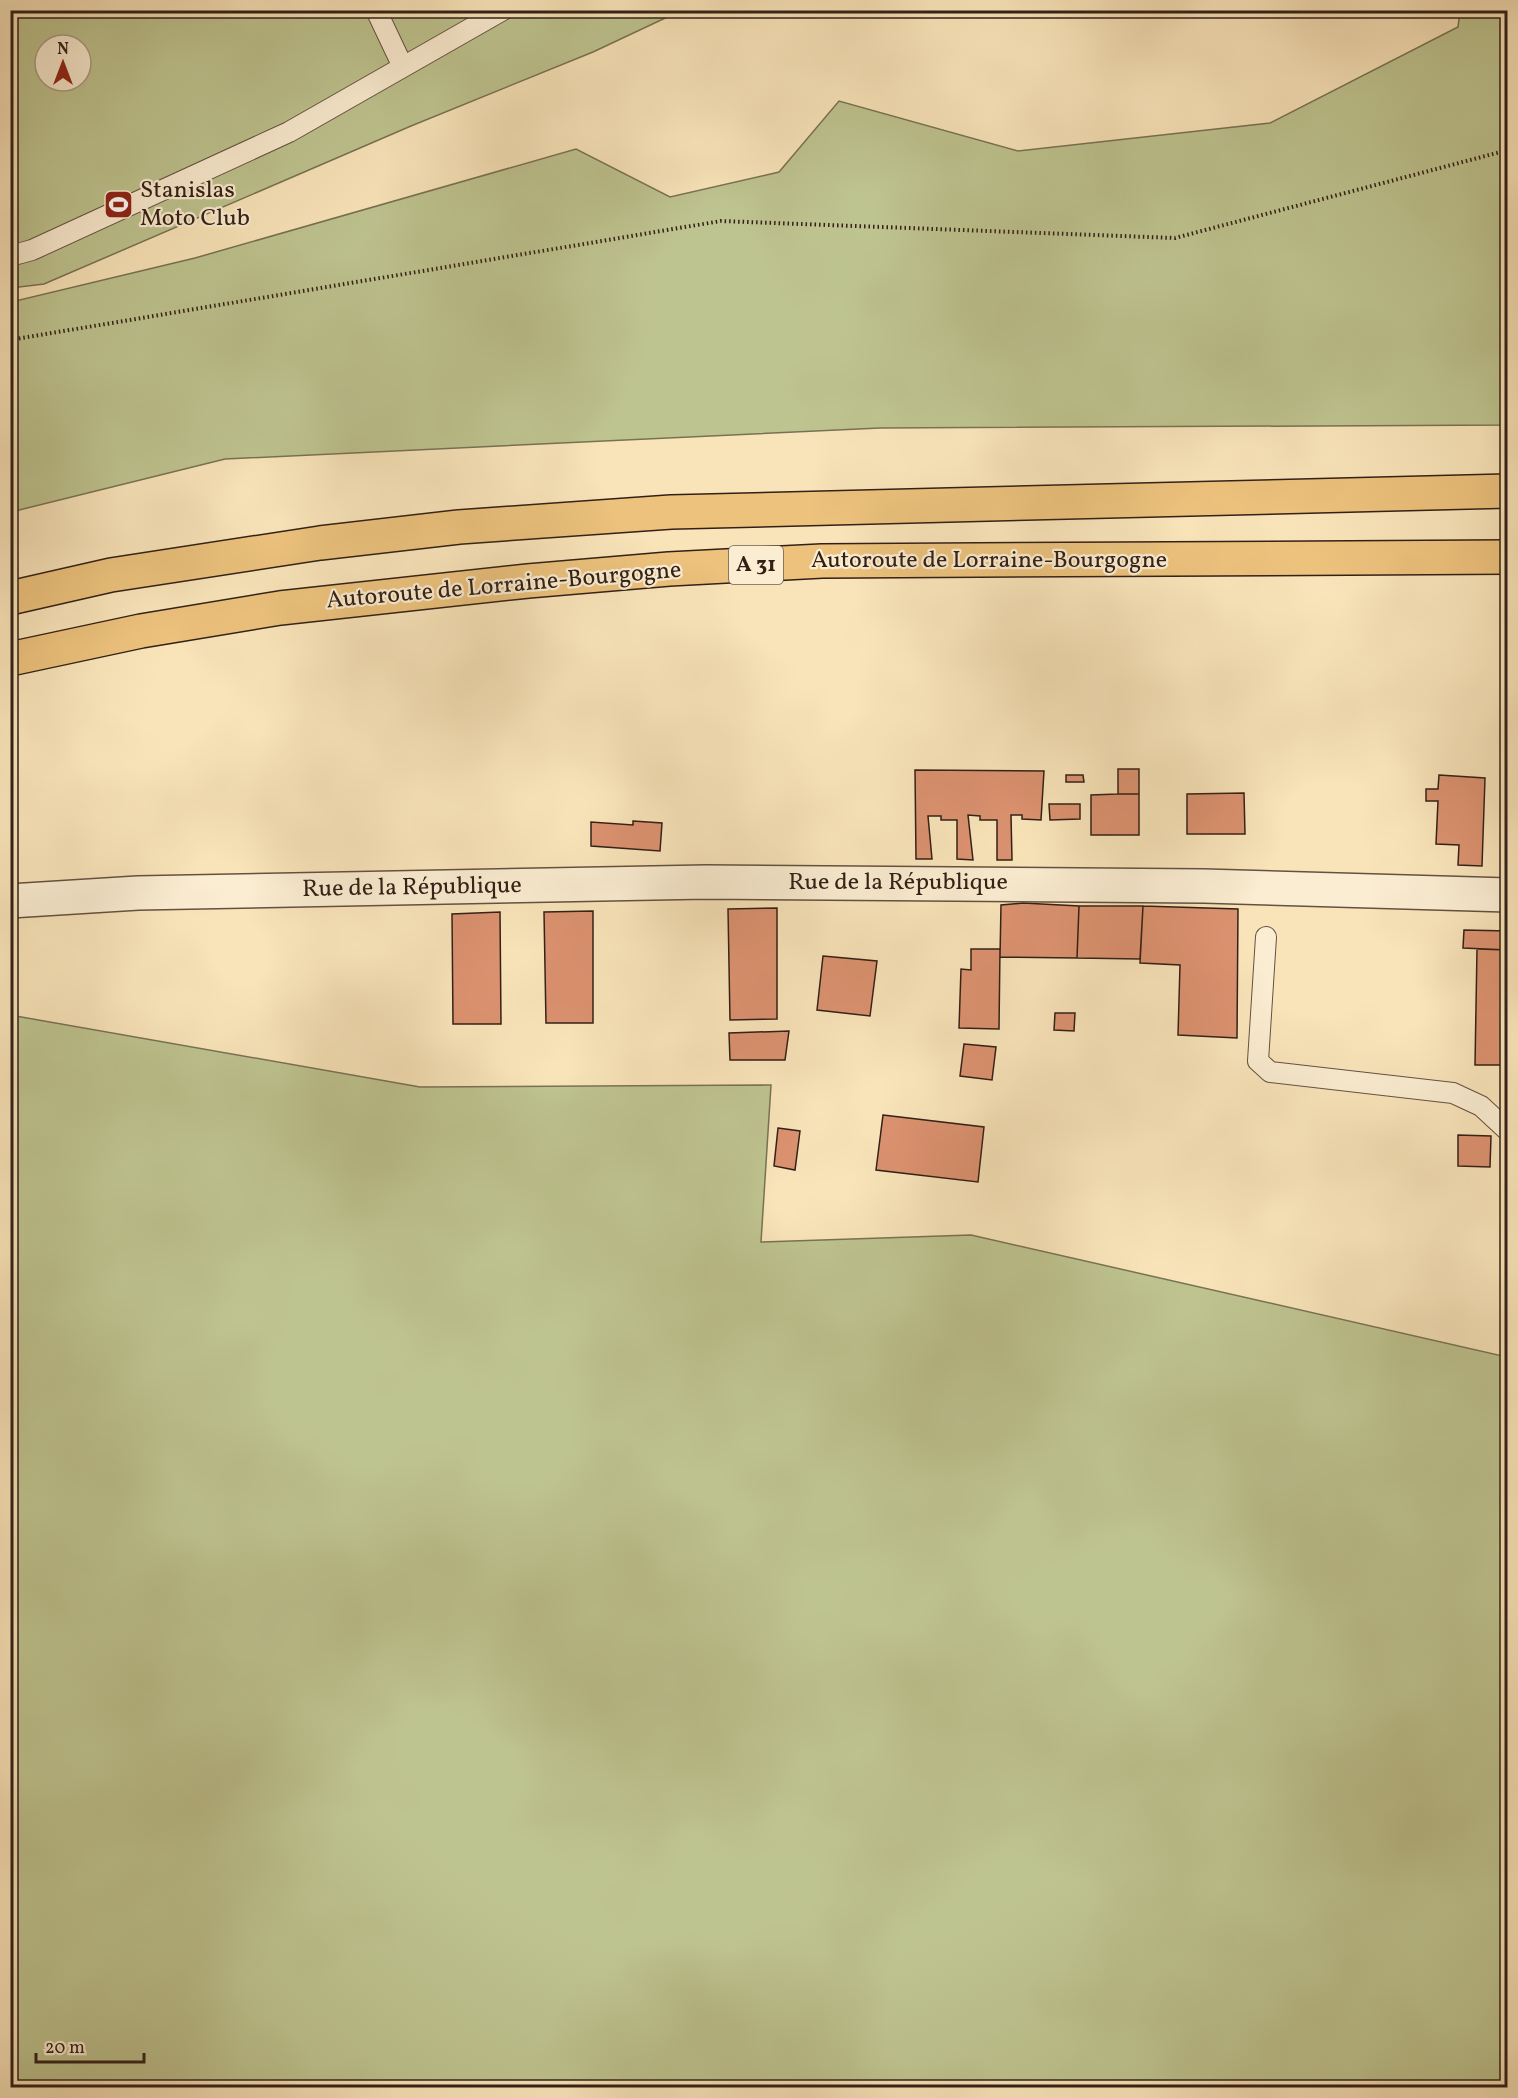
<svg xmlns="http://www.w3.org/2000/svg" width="1518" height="2098" viewBox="0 0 1518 2098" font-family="Vollkorn,serif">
  <rect width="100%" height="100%" fill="#f9e4ba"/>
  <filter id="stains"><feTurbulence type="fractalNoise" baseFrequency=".00333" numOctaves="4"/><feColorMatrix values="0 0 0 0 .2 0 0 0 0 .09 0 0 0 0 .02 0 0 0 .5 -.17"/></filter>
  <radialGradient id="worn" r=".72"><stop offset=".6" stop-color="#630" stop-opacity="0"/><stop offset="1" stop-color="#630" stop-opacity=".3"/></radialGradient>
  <path fill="#bec490" stroke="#787254" stroke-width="1.5" fill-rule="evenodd" d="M 11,11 L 687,11 L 678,12 L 593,52 L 411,126 L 44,284 L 11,288 ZM 45,45 L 81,45 L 81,81 L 45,81 Z
    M 1460,11 L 1507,11 L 1507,425 L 880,428 L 225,459 L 11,512 L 11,302 L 195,258 L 576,149 L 670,197 L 779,172 L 839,101 L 1018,151 L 1270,123 L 1458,27 Z
    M 10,1015 L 420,1087 L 771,1085 L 761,1242 L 971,1235 L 1507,1357 L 1507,2087 L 11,2087 Z"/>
  <path fill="#dc9270" stroke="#322017" stroke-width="1.5" d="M 1118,769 L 1139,769 L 1139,794 L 1118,794 Z
    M 915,770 L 1044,771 L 1041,820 L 1022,819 L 1022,815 L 1011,815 L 1012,860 L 997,860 L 997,820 L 980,820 L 980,816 L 968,815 L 973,860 L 957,859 L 957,820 L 941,820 L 941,816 L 928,816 L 932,859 L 916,859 Z
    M 1066,775 L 1083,775 L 1084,782 L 1066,782 Z
    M 1439,775 L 1485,778 L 1482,866 L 1458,865 L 1459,845 L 1436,844 L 1438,801 L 1426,801 L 1426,789 L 1438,789 Z
    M 1244,793 L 1245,834 L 1187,834 L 1187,794 Z
    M 1118,794 L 1139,794 L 1139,835 L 1091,835 L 1091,795 Z
    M 1049,804 L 1080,804 L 1080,819 L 1050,820 Z
    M 633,821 L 662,823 L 660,851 L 591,846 L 591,822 L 633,825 Z
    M 1023,903 L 1079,906 L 1077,958 L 1000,957 L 1001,905 Z
    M 1079,906 L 1143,906 L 1140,959 L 1077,958 Z
    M 1143,906 L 1238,909 L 1237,1038 L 1178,1035 L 1180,965 L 1140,963 Z
    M 777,908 L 777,1019 L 730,1020 L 728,909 Z
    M 593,911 L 593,1023 L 546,1023 L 544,912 Z
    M 500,912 L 501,1024 L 453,1024 L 452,914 Z
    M 1464,930 L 1508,931 L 1508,950 L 1463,948 Z
    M 971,949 L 1000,949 L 999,1029 L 959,1028 L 961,969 L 971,970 Z
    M 1477,949 L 1508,950 L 1508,1065 L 1475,1065 Z
    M 823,956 L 877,961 L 870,1016 L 817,1010 Z
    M 1055,1013 L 1075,1013 L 1074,1031 L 1054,1030 Z
    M 789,1031 L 785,1060 L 730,1060 L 729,1033 Z
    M 964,1044 L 996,1047 L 992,1080 L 960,1076 Z
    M 883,1115 L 984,1127 L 978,1182 L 876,1170 Z
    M 778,1128 L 800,1131 L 795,1170 L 774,1166 Z
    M 1458,1135 L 1491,1136 L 1490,1167 L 1458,1166 Z"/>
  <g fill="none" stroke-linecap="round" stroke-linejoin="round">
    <defs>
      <path id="service" d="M 376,10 L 403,67
        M 10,256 L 32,250 L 289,132 L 503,10
        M 1266,937 L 1258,1061 L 1270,1072 L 1453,1093 L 1481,1106 L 1508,1131"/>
      <path id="tertiary" d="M 10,901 L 138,893 L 706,882 L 1204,886 L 1508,895"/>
      <path id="motorway" d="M 10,598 L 111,575 L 320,543 L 459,527 L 671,512 L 1508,491
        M 10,659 L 141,631 L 280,608 L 528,581 L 669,569 L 822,561 L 1508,557"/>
    </defs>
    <use href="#service" stroke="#645140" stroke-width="22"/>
    <use href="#tertiary" stroke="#645140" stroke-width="36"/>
    <use href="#motorway" stroke="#322017" stroke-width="36"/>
    <path stroke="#322017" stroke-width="4" stroke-dasharray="1.5 3" stroke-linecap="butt" d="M 10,340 L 721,221 L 1175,238 L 1508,150"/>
    <use href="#service" stroke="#fbedd2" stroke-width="20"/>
    <use href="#tertiary" stroke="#fbedd2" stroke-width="33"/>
    <use href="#motorway" stroke="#ecc27d" stroke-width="33"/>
  </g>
  <defs>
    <symbol id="stadium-square" viewBox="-11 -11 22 22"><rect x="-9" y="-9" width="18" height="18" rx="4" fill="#8f2418" stroke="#fbedd2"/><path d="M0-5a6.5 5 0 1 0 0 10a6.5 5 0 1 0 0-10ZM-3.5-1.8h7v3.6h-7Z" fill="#fff"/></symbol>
  </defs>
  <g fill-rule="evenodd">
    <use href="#stadium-square" x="102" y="188" width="33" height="33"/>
  </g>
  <g text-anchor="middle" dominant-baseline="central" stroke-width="4.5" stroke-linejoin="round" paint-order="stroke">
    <rect fill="#fbedd2" stroke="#6e5e4f" stroke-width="1.5" x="729" y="546" width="54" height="38" rx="4.5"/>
    <g font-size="22" font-weight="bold" fill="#322017">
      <text x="756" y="565">A 31</text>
    </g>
    <g font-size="24" fill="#322017" stroke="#fbedd2" text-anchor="start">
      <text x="140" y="191">Stanislas<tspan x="140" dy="28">Moto Club</tspan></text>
    </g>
    <g font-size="24" fill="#322017" stroke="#fbedd2">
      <text x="989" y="561">Autoroute de Lorraine-Bourgogne</text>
      <text transform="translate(504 586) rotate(-5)">Autoroute de Lorraine-Bourgogne</text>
      <text x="898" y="883">Rue de la République</text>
      <text transform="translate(412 888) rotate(-1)">Rue de la République</text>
    </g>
  </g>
  <rect width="1518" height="2098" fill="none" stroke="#f9e4ba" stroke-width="36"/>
  <rect x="12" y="12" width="1494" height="2074" fill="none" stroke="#322017" stroke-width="3"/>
  <rect x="18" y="18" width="1482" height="2062" fill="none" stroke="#322017" stroke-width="1.5"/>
  <g transform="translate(63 63)"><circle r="28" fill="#fbedd2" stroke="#ab9b87" stroke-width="1.5"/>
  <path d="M0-4.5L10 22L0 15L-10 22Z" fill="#8f2418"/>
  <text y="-9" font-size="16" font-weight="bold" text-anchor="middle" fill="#322017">N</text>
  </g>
  <path d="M36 2053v9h108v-9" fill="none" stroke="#322017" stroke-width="3"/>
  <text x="45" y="2053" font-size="18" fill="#322017" stroke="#fbedd2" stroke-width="4.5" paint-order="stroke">20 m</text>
  <rect width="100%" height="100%" filter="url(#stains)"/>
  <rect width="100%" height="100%" fill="url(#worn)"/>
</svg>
